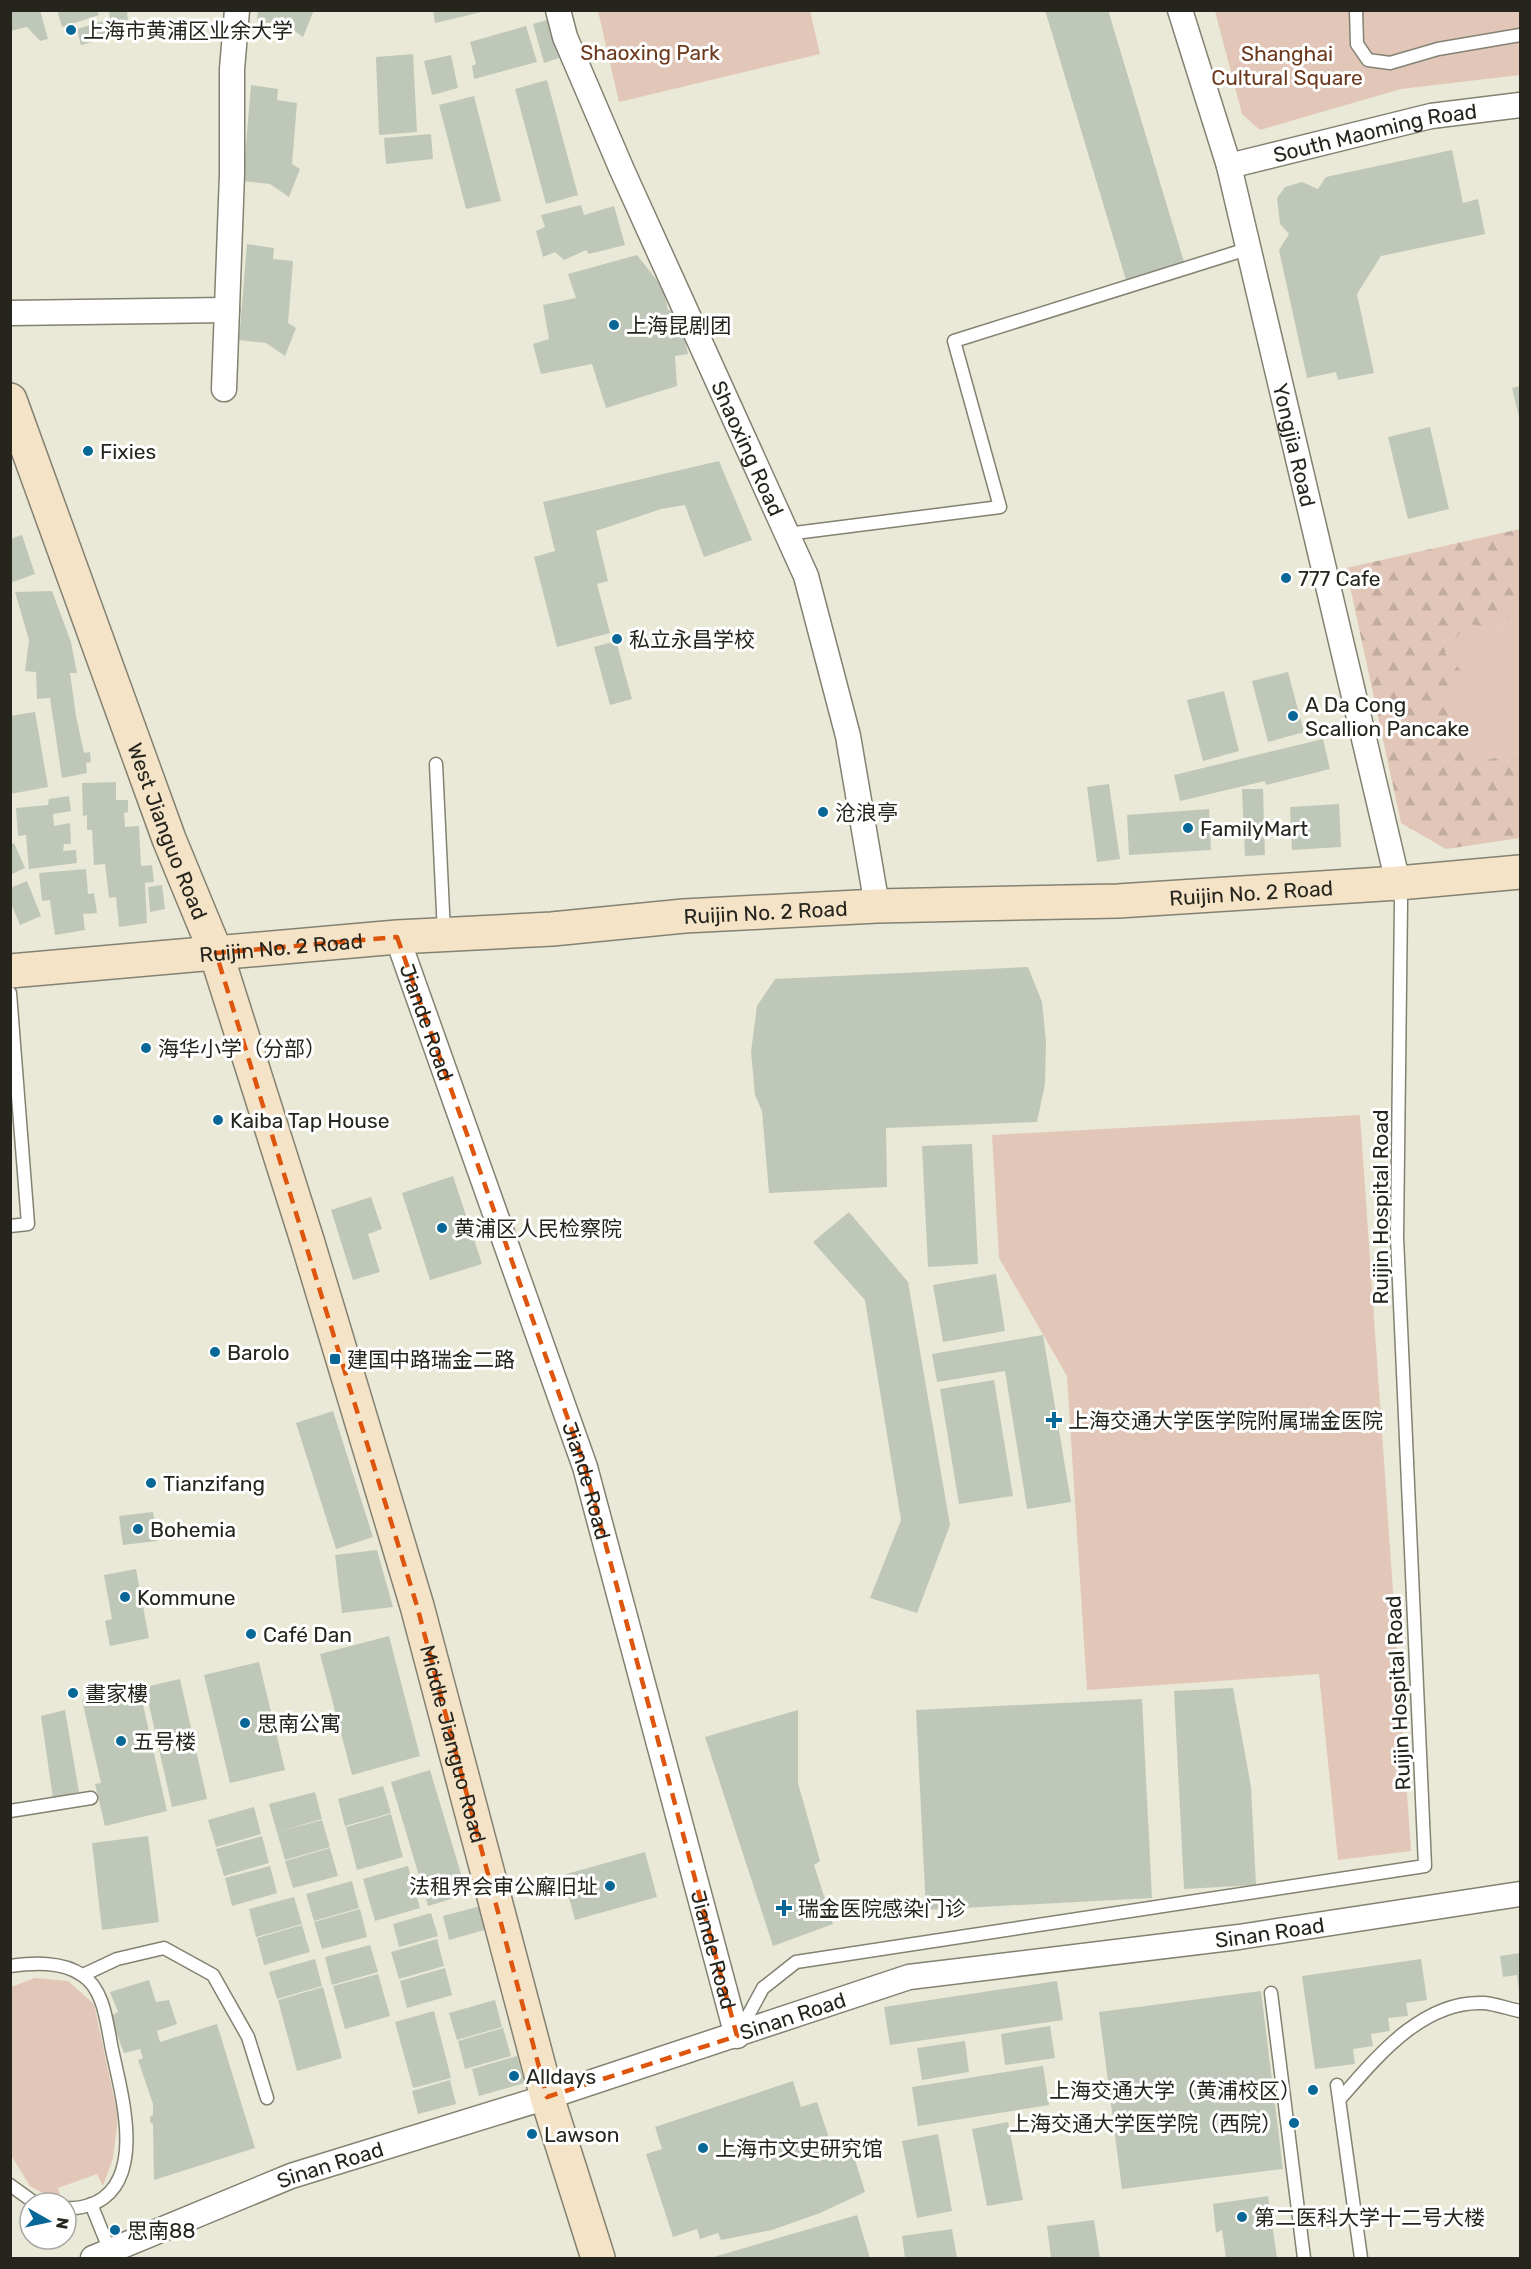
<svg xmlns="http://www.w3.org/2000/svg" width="1531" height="2269" viewBox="0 0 1531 2269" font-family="Rubik,'Noto Sans SC',sans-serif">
  <defs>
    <pattern id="forest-firs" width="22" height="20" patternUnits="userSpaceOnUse" patternTransform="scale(1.5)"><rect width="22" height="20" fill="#e2c7b9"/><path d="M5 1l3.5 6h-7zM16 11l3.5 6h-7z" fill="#c2ab9f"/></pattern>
  </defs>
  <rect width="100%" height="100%" fill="#eae8d6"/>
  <path fill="#e2c7b9" d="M 598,11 L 810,11 L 820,54 L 619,102 Z
    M 1215,11 L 1520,11 L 1520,75 L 1401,89 L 1260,130 L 1242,114 Z
    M 1520,607 L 1520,752 L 1486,760 L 1469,742 L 1448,711 L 1445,653 L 1468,623 L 1494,633 Z
    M 1360,1115 L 1411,1851 L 1338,1860 L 1319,1674 L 1087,1690 L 1067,1376 L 999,1258 L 992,1135 Z
    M 35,1978 L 68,1981 L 94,2004 L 118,2117 L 113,2158 L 103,2186 L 97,2174 L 58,2188 L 62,2203 L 30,2186 L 11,2155 L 11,1987 Z"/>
  <path fill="url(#forest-firs)" d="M 1520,529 L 1520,607 L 1494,633 L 1468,623 L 1445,653 L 1467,677 L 1448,711 L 1469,742 L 1486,760 L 1520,752 L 1520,838 L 1446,849 L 1401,823 L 1346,568 Z"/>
  <path fill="#bfc8b8" d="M 10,10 L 40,10 L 48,39 L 40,41 L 27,27 L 10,31 Z
    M 57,10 L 97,10 L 99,15 L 62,27 Z
    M 109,10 L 127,10 L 128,22 L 122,34 L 81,45 L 77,29 L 110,19 Z
    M 258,10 L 314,10 L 303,37 L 285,24 L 257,22 Z
    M 433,10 L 486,10 L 486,11 L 435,23 Z
    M 1045,10 L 1108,10 L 1184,262 L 1126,280 Z
    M 547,20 L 559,58 L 544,63 L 533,24 Z
    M 526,26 L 537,62 L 474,79 L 472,66 L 476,64 L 470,42 Z
    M 413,54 L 417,132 L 379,135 L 376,57 Z
    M 451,55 L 458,88 L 432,95 L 424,61 Z
    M 547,80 L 578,195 L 546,204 L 515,89 Z
    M 251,85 L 278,89 L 277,100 L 297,103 L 292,164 L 300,169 L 289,197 L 270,184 L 243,181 Z
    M 474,96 L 501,201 L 466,209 L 439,105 Z
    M 431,134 L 433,159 L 386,164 L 384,138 Z
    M 1452,150 L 1463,203 L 1478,199 L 1485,234 L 1381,256 L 1357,294 L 1374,373 L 1338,380 L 1336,372 L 1307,378 L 1279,250 L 1289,234 L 1280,224 L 1277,198 L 1285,187 L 1302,182 L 1318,189 L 1326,177 Z
    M 581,205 L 584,215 L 614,206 L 625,245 L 589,254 L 586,250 L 564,260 L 555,252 L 543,257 L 536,231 L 545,227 L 541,215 Z
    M 247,244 L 274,248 L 273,259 L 293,261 L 288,323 L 296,328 L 285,356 L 266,343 L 239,340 Z
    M 637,255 L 663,288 L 668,310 L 678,310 L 688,354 L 675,356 L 677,386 L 606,408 L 592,364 L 541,374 L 533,344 L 549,339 L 543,305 L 576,298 L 568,274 Z
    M 1520,386 L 1520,421 L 1512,388 Z
    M 1430,427 L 1449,509 L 1408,519 L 1388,437 Z
    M 719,461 L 752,540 L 704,557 L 685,505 L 661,509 L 596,531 L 608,581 L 597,584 L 610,633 L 557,647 L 534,557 L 555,551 L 543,502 Z
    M 22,535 L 35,574 L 10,583 L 10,539 Z
    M 52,591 L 71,642 L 77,673 L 70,673 L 76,716 L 84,753 L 90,752 L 91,762 L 86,763 L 87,773 L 62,778 L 50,698 L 37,699 L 36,672 L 25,671 L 29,640 L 15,592 Z
    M 616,641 L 632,699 L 610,705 L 594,647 Z
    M 1288,672 L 1304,732 L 1268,742 L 1252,681 Z
    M 1224,691 L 1239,751 L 1203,761 L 1187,700 Z
    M 35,712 L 48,787 L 10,794 L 10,716 Z
    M 1323,739 L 1330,769 L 1266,785 L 1265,781 L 1180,801 L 1174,775 Z
    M 116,782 L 116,800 L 128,800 L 128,812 L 124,813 L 125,827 L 139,826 L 141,866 L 152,865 L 154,882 L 145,883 L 147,923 L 119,927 L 116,897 L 109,898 L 105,864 L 94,865 L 92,830 L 87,830 L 87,815 L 83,816 L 82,783 Z
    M 1109,784 L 1120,859 L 1097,862 L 1087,787 Z
    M 1242,789 L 1263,789 L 1265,855 L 1245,856 Z
    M 69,796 L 71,811 L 53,814 L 54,826 L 70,823 L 71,844 L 64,844 L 63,851 L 76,850 L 77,863 L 29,869 L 26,835 L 18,836 L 16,808 L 48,805 L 49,799 Z
    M 1339,804 L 1341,847 L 1292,850 L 1290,807 Z
    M 1209,809 L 1211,850 L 1129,855 L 1127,815 Z
    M 14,843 L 25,868 L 10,875 L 10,845 Z
    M 86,869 L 88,894 L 94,893 L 97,913 L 83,914 L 85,930 L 55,935 L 50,900 L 42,901 L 39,873 Z
    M 27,881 L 41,916 L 20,925 L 10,901 L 10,888 Z
    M 162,885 L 165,909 L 150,912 L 148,887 Z
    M 1028,967 L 1042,1002 L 1046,1041 L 1045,1084 L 1037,1122 L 886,1128 L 887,1187 L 769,1193 L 762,1111 L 755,1095 L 751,1052 L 757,1006 L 775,979 Z
    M 972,1144 L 978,1264 L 928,1267 L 922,1146 Z
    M 453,1176 L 482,1264 L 430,1280 L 402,1193 Z
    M 371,1197 L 382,1229 L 368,1234 L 380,1272 L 353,1280 L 331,1210 Z
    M 849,1212 L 908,1282 L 950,1525 L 917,1613 L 870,1598 L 901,1520 L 865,1300 L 813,1242 Z
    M 996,1274 L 1005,1331 L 943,1342 L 933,1285 Z
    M 1043,1335 L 1071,1502 L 1027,1509 L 1005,1371 L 937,1382 L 932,1354 Z
    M 994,1380 L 1013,1496 L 959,1504 L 940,1389 Z
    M 333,1411 L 373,1537 L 336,1549 L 296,1423 Z
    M 153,1512 L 157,1541 L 123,1545 L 119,1516 Z
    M 377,1550 L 393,1607 L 342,1613 L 335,1555 Z
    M 136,1569 L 149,1638 L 110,1646 L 105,1621 L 112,1619 L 104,1575 Z
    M 389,1636 L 420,1756 L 352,1775 L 320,1654 Z
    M 259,1662 L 285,1770 L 230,1783 L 204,1675 Z
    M 180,1679 L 207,1799 L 172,1807 L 145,1687 Z
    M 139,1687 L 167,1811 L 105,1826 L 95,1784 L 101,1783 L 82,1700 Z
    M 1233,1688 L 1251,1787 L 1256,1885 L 1184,1889 L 1174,1691 Z
    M 1142,1699 L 1152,1898 L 926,1910 L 916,1710 Z
    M 65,1710 L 79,1792 L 53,1798 L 41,1716 Z
    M 798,1710 L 798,1783 L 820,1861 L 814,1865 L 833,1924 L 773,1946 L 705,1737 Z
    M 430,1770 L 467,1894 L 428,1906 L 391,1782 Z
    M 383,1786 L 391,1813 L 345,1826 L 338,1799 Z
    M 315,1792 L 322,1819 L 277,1832 L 269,1804 Z
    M 254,1807 L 261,1834 L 216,1847 L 208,1820 Z
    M 391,1814 L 403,1857 L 357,1870 L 346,1827 Z
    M 322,1820 L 330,1847 L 285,1860 L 277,1832 Z
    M 148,1836 L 159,1922 L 102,1930 L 92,1843 Z
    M 262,1836 L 269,1863 L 224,1876 L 216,1849 Z
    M 330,1848 L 338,1876 L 293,1888 L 285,1861 Z
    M 645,1852 L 657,1897 L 575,1920 L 563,1875 Z
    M 270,1866 L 277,1893 L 232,1906 L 225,1878 Z
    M 408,1866 L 420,1908 L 375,1921 L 363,1879 Z
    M 352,1881 L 359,1908 L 314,1921 L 306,1894 Z
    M 294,1897 L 302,1924 L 256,1937 L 249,1909 Z
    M 481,1906 L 488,1929 L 449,1940 L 443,1916 Z
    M 360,1909 L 367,1937 L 322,1949 L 314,1922 Z
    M 431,1913 L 438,1936 L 399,1947 L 393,1924 Z
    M 302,1925 L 310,1952 L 264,1965 L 257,1938 Z
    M 437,1939 L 444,1966 L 399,1979 L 391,1952 Z
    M 370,1945 L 378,1972 L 332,1985 L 325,1957 Z
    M 1520,1953 L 1520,1991 L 1519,1992 L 1517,1975 L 1503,1977 L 1500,1956 Z
    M 315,1959 L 322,1986 L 277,1999 L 269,1972 Z
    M 1421,1959 L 1427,2000 L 1406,2003 L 1408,2016 L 1388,2018 L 1390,2031 L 1371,2034 L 1373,2046 L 1353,2049 L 1355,2064 L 1315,2069 L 1302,1976 Z
    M 445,1968 L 452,1995 L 407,2008 L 400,1981 Z
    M 378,1974 L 390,2016 L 345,2029 L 333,1986 Z
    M 149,1980 L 156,2002 L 169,2000 L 177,2024 L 157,2031 L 160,2042 L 217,2024 L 255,2148 L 154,2180 L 153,2124 L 150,2122 L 150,2117 L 153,2115 L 153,2104 L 138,2060 L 143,2058 L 140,2049 L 124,2053 L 110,2016 L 118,2012 L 110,1992 Z
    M 1057,1981 L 1063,2020 L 890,2045 L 884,2007 Z
    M 323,1987 L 342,2058 L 297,2071 L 278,2000 Z
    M 1261,1991 L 1283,2169 L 1122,2189 L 1099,2012 Z
    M 495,2000 L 502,2027 L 457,2040 L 449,2013 Z
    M 434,2011 L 451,2078 L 413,2088 L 395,2022 Z
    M 1050,2026 L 1055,2058 L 1005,2065 L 1001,2034 Z
    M 503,2028 L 511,2056 L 465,2069 L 458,2041 Z
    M 965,2041 L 969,2072 L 922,2080 L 917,2048 Z
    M 517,2056 L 525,2083 L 479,2096 L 472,2069 Z
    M 1043,2066 L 1049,2105 L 918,2126 L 912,2087 Z
    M 450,2080 L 456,2104 L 418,2114 L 412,2091 Z
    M 793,2081 L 801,2107 L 817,2102 L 834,2153 L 851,2147 L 865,2192 L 820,2213 L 772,2230 L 721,2240 L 718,2233 L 700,2239 L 697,2229 L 673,2237 L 646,2154 L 662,2149 L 655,2127 Z
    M 1008,2122 L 1023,2200 L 987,2206 L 972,2129 Z
    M 938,2134 L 952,2211 L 917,2218 L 902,2141 Z
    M 1268,2196 L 1277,2258 L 1226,2258 L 1222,2230 L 1216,2233 L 1213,2204 Z
    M 857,2215 L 870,2258 L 710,2258 Z
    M 1094,2220 L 1100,2258 L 1051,2258 L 1047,2226 Z
    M 952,2229 L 957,2258 L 905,2258 L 902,2236 Z"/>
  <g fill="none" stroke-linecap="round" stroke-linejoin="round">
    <defs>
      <path id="lane" d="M 1356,10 L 1357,44 L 1368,60 L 1390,63 L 1438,49 L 1520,35
        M 787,534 L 1000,507 L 954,341 L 1247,249
        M 436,764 L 444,933
        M 10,993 L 28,1224 L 10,1226
        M 10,1811 L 91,1798
        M 10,1966 C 33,1963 62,1961 82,1975 C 106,1990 107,2029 113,2054 C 122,2096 145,2177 97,2202 C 88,2206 76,2209 66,2208
        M 83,1975 L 117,1959 L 164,1948 L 213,1975 L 248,2037 L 267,2098
        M 1271,1993 L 1304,2258
        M 739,2032 L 763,1988 L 796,1962 L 1425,1866 L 1397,1237 L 1401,902 L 1399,884
        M 1337,2085 L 1361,2258
        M 1339,2100 C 1376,2058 1422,2000 1484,2003 C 1496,2004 1509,2009 1520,2011
        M 10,2185 L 35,2203
        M 91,2204 L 110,2251"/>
      <g id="street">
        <path id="s1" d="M 558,10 L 565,37 L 622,170 L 806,576 L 848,736 L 877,906"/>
        <path id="s2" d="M 1180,10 L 1229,166 L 1398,883"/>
        <path id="s3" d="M 1229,166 L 1431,116 L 1520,105"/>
        <path d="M 10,313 L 227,310"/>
        <path d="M 224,389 L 232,174 L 232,69 L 237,10"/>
        <path id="s4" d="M 397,937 L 585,1467 L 737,2036"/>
        <path id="s5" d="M 93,2258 L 291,2176 L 547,2097 L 909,1977 L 1239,1937 L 1520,1894"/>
      </g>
      <g id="secondary">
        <path id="s6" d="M 10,400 L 169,839 L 216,953 L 307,1240 L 417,1606 L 547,2097 L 598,2258"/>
        <path id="s7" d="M 10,971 L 397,937 L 552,929 L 684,916 L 877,906 L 1118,901 L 1398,883 L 1520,872"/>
      </g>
    </defs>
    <use href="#lane" stroke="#838171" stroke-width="15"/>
    <use href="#street" stroke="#838171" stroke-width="27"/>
    <use href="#secondary" stroke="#838171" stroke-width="36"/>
    <use href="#lane" stroke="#fff" stroke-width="12"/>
    <use href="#street" stroke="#fff" stroke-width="24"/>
    <use href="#secondary" stroke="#f5e3c7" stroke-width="33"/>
  </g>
  <path fill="none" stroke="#de560d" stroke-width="4.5" stroke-dasharray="12 8" stroke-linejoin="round" d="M 397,937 L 585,1467 L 737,2036 L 547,2097 L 417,1606 L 216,953 Z"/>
  <g fill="#076796" stroke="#fff" stroke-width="2">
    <circle cx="71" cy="30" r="6"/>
    <circle cx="614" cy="325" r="6"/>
    <circle cx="88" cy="451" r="6"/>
    <circle cx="1286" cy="578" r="6"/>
    <circle cx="617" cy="639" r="6"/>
    <circle cx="1293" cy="716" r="6"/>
    <circle cx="823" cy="812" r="6"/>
    <circle cx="1188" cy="828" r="6"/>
    <circle cx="146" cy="1048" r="6"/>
    <circle cx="218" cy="1120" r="6"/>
    <circle cx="442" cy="1228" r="6"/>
    <circle cx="215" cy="1352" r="6"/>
    <rect x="329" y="1353" width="12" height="12" rx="3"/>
    <path d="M1051 1411h6v6h6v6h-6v6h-6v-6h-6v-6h6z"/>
    <circle cx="151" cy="1483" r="6"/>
    <circle cx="138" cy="1529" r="6"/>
    <circle cx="125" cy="1597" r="6"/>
    <circle cx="251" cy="1634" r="6"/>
    <circle cx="73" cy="1693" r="6"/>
    <circle cx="245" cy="1723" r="6"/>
    <circle cx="121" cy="1741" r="6"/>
    <circle cx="610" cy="1886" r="6"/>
    <path d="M781 1899h6v6h6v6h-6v6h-6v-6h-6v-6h6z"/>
    <circle cx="514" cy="2076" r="6"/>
    <circle cx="1313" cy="2090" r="6"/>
    <circle cx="1294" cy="2123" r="6"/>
    <circle cx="532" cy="2134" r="6"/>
    <circle cx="703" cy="2148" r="6"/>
    <circle cx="1242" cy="2217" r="6"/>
    <circle cx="115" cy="2230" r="6"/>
  </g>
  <g text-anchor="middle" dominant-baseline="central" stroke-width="6" stroke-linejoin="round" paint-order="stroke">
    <g font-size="21" fill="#25251e" stroke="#fff" text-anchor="start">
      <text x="83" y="30">上海市黄浦区业余大学</text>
      <text x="626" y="325">上海昆剧团</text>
      <text x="100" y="451">Fixies</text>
      <text x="1298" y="578">777 Cafe</text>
      <text x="629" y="639">私立永昌学校</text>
      <text x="1305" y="704">A Da Cong<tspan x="1305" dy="24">Scallion Pancake</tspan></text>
      <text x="835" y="812">沧浪亭</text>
      <text x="1200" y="828">FamilyMart</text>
      <text x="158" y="1048">海华小学（分部）</text>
      <text x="230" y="1120">Kaiba Tap House</text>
      <text x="454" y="1228">黄浦区人民检察院</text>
      <text x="227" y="1352">Barolo</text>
      <text x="347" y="1359">建国中路瑞金二路</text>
      <text x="1068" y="1420">上海交通大学医学院附属瑞金医院</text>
      <text x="163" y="1483">Tianzifang</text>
      <text x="150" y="1529">Bohemia</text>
      <text x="137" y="1597">Kommune</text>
      <text x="263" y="1634">Café Dan</text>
      <text x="85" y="1693">畫家樓</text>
      <text x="257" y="1723">思南公寓</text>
      <text x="133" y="1741">五号楼</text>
      <text x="598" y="1886" text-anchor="end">法租界会审公廨旧址</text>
      <text x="798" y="1908">瑞金医院感染门诊</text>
      <text x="526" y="2076">Alldays</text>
      <text x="1301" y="2090" text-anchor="end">上海交通大学（黄浦校区）</text>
      <text x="1282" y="2123" text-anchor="end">上海交通大学医学院（西院）</text>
      <text x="544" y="2134">Lawson</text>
      <text x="715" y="2148">上海市文史研究馆</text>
      <text x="1254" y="2217">第二医科大学十二号大楼</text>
      <text x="127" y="2230">思南88</text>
    </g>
    <g font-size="21" fill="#6c391c" stroke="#fff">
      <text x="650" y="52">Shaoxing Park</text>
      <text x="1287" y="53">Shanghai<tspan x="1287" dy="24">Cultural Square</tspan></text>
    </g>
    <g font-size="21" fill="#25251e" stroke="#fff">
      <text stroke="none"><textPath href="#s3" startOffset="150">South Maoming Road</textPath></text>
      <text stroke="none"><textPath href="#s2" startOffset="450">Yongjia Road</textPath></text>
      <text stroke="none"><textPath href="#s1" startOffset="478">Shaoxing Road</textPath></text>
      <text stroke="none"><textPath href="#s6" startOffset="459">West Jianguo Road</textPath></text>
      <text stroke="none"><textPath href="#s7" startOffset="1244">Ruijin No. 2 Road</textPath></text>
      <text stroke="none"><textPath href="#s7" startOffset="758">Ruijin No. 2 Road</textPath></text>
      <text stroke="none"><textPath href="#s7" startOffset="272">Ruijin No. 2 Road</textPath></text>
      <text stroke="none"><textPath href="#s4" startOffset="90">Jiande Road</textPath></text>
      <text transform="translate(1380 1207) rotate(-90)">Ruijin Hospital Road</text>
      <text stroke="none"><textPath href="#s4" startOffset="576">Jiande Road</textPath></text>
      <text transform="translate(1398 1693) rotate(-93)">Ruijin Hospital Road</text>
      <text stroke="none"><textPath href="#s6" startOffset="1416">Middle Jianguo Road</textPath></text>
      <text stroke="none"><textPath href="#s5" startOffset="1227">Sinan Road</textPath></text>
      <text stroke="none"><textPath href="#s4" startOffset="1062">Jiande Road</textPath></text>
      <text stroke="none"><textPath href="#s5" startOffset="741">Sinan Road</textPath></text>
      <text stroke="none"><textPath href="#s5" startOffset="255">Sinan Road</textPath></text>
    </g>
  </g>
  <rect width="1531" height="2269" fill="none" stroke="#25251e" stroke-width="24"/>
  <g transform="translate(48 2221) rotate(99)"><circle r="28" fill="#ffffff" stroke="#a8a8a5" stroke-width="1.5"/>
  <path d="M0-4.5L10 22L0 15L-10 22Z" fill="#076796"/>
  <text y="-9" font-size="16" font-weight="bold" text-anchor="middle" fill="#25251e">N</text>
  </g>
</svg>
